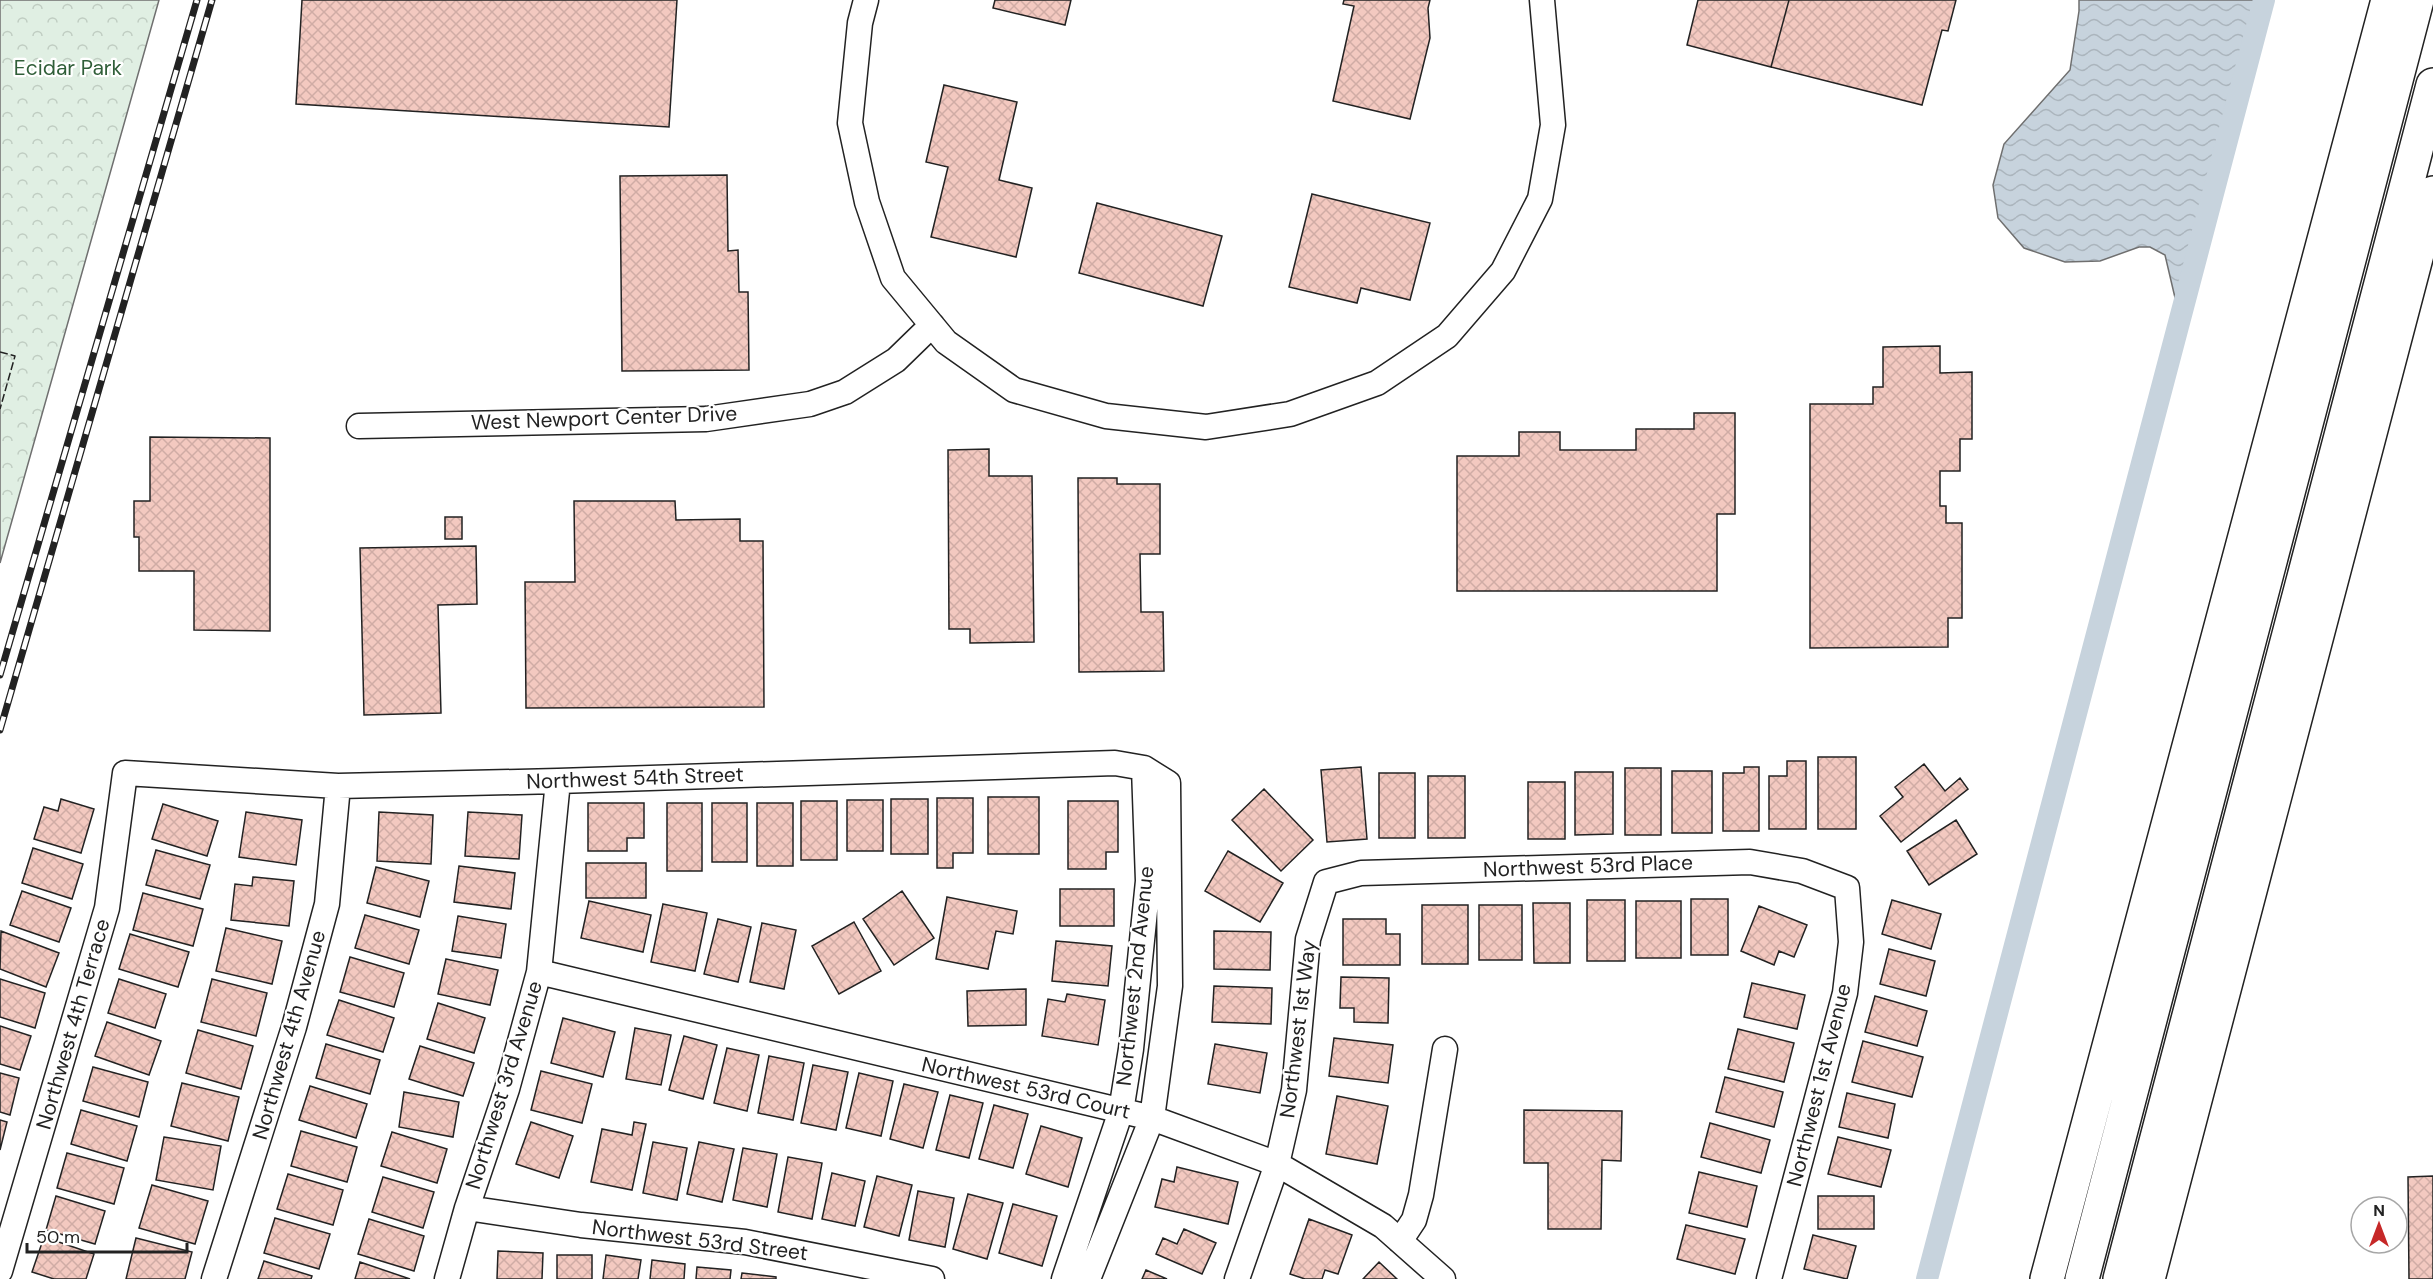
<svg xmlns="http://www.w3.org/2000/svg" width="2433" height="1279" viewBox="0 0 2433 1279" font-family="'DM Sans',sans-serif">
  <defs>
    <pattern id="forest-crowns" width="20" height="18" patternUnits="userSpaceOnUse" patternTransform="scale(1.5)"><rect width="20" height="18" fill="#e0efe3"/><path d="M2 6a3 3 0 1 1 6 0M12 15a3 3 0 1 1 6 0" fill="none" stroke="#c0cdc2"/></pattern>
    <pattern id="water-waves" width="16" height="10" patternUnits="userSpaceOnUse" patternTransform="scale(1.5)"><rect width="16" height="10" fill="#c7d3dd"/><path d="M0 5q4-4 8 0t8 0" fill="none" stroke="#abb5bd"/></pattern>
    <pattern id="building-cross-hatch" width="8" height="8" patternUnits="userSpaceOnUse" patternTransform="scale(1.5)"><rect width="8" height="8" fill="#f3c9c0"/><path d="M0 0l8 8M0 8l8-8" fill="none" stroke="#d0aca5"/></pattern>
  </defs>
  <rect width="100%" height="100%" fill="#fff"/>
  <path fill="url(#forest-crowns)" stroke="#6f6f6f" stroke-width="1.5" d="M 0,0 L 159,0 L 0,563 Z"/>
  <path fill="url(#water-waves)" stroke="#6f6f6f" stroke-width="1.5" d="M 2079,0 L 2264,0 L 2180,319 L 2165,255 L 2150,247 L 2139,247 L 2100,261 L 2065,262 L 2024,248 L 1998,218 L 1993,185 L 2004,144 L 2070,70 L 2079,11 Z"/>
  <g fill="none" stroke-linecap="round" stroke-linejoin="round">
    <path stroke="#c7d3dd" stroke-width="22" d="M 1927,1279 L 2264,0"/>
  </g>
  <path fill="url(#building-cross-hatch)" stroke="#222" stroke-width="1.5" d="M 302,0 L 677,0 L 669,127 L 296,104 Z
    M 995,0 L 1071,0 L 1065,25 L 993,8 Z
    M 1344,0 L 1430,0 L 1428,8 L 1430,38 L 1410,119 L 1333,101 L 1354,6 L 1343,4 Z
    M 1698,0 L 1789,0 L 1771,67 L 1687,45 Z
    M 1789,0 L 1956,0 L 1948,31 L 1942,30 L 1922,105 L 1771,67 Z
    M 944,85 L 1017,102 L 999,180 L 1032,188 L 1016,257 L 931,237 L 948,167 L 926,162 Z
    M 727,175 L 728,251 L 738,250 L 739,292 L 748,292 L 749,370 L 622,371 L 620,176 Z
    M 1312,194 L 1430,223 L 1410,300 L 1361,288 L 1357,303 L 1289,287 Z
    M 1097,203 L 1222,236 L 1203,306 L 1079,273 Z
    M 1940,346 L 1940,373 L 1972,372 L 1972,439 L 1960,439 L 1960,471 L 1940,471 L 1940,506 L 1946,506 L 1946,523 L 1962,523 L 1962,618 L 1948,618 L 1948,647 L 1810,648 L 1810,404 L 1873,404 L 1873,387 L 1883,387 L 1883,347 Z
    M 1694,413 L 1735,413 L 1735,514 L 1717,514 L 1717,591 L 1457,591 L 1457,456 L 1519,456 L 1519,432 L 1560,432 L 1560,450 L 1636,450 L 1636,429 L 1694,429 Z
    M 150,437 L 270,438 L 270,631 L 194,630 L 194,571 L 139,571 L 139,537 L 134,537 L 134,501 L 150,501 Z
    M 989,449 L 989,476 L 1032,476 L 1034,642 L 970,643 L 970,629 L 949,629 L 948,450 Z
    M 1078,478 L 1117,478 L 1117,484 L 1160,484 L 1160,554 L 1140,554 L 1141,612 L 1163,612 L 1164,671 L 1079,672 Z
    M 574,501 L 675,501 L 676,520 L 740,519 L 740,541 L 763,541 L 764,707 L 526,708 L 525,582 L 575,582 Z
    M 445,517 L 462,517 L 462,539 L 445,539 Z
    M 476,546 L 477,604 L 438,605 L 441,713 L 364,715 L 360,548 Z
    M 1818,757 L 1856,757 L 1856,829 L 1818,829 Z
    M 1787,761 L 1806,761 L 1806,829 L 1769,829 L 1769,776 L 1787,776 Z
    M 1924,764 L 1945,791 L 1960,778 L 1968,789 L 1901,842 L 1880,816 L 1903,797 L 1895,787 Z
    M 1361,767 L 1367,839 L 1327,842 L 1321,770 Z
    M 1744,767 L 1759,767 L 1759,831 L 1723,831 L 1723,773 L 1744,773 Z
    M 1625,768 L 1661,768 L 1661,835 L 1625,835 Z
    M 1672,771 L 1712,771 L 1712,833 L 1672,833 Z
    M 1575,772 L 1613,772 L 1613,834 L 1575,835 Z
    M 1379,773 L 1415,773 L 1415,838 L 1379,838 Z
    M 1428,776 L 1465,776 L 1465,838 L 1428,838 Z
    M 1528,782 L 1565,782 L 1565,839 L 1528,839 Z
    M 1264,789 L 1313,840 L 1281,871 L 1232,820 Z
    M 988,797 L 1039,797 L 1039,854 L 988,854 Z
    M 937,798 L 973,798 L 973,853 L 953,853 L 953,868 L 937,868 Z
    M 61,799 L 94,809 L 81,853 L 34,839 L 44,807 L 58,811 Z
    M 891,799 L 928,799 L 928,854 L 891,854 Z
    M 847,800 L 883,800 L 883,851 L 847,851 Z
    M 801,801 L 837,801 L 837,860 L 801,860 Z
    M 1068,801 L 1118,801 L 1118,852 L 1106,852 L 1106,869 L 1068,869 Z
    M 588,803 L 644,803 L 644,838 L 627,838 L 627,851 L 588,851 Z
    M 667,803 L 702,803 L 702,871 L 667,871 Z
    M 712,803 L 747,803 L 747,862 L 712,862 Z
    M 757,803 L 793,803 L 793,866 L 757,866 Z
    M 163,804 L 218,821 L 207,856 L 152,839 Z
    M 246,812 L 302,820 L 296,865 L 239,857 Z
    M 379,812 L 433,815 L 431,864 L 377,861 Z
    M 468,812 L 522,815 L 519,859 L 465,856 Z
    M 1956,820 L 1977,854 L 1929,885 L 1907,851 Z
    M 33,848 L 83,864 L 72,899 L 22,883 Z
    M 156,850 L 210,865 L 200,899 L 146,885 Z
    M 1228,851 L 1283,883 L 1260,922 L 1205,891 Z
    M 586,863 L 646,863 L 646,898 L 586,898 Z
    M 459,866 L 515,873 L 511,909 L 454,902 Z
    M 376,867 L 429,881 L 420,917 L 367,903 Z
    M 253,877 L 294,881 L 289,926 L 231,920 L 235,884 L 252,886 Z
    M 1060,889 L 1114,889 L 1114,926 L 1060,926 Z
    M 22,891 L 71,908 L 59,942 L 10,925 Z
    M 902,891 L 934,938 L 894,965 L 863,919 Z
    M 143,893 L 203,909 L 193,946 L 133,930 Z
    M 947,897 L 1017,911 L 1013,934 L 996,931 L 988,969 L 936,959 Z
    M 1691,899 L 1728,899 L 1728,955 L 1691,955 Z
    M 1587,900 L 1625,900 L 1625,961 L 1587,961 Z
    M 1892,900 L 1941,914 L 1931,949 L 1882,934 Z
    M 589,901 L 651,915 L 643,952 L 581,938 Z
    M 1636,901 L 1681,901 L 1681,958 L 1636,958 Z
    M 1533,903 L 1570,903 L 1570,963 L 1534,963 Z
    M 663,904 L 707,913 L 695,971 L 651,962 Z
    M 1422,905 L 1468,905 L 1468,964 L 1422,964 Z
    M 1479,905 L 1522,905 L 1522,960 L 1479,960 Z
    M 1759,906 L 1807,925 L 1794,957 L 1779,951 L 1774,965 L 1741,951 Z
    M 365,915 L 419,930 L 409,964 L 355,948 Z
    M 458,916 L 506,924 L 501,958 L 452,951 Z
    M 718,919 L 751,927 L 738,982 L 704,974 Z
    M 1343,919 L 1386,919 L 1386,934 L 1400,934 L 1400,965 L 1343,965 Z
    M 854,922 L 881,971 L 839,994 L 812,946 Z
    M 762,923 L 796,930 L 784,989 L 750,982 Z
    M 226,928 L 282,941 L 272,984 L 216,971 Z
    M 1,931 L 59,953 L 46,987 L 0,969 Z
    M 1214,931 L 1271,932 L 1270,970 L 1214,969 Z
    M 130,934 L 189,952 L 178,987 L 119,969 Z
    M 1056,941 L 1112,946 L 1108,986 L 1052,981 Z
    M 1889,949 L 1935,961 L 1926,996 L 1880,984 Z
    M 350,957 L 404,973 L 394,1007 L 340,992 Z
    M 446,959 L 498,970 L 490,1005 L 438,994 Z
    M 1341,977 L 1389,978 L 1388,1023 L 1354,1022 L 1354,1008 L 1340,1008 Z
    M 0,979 L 45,993 L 35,1028 L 0,1017 Z
    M 119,979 L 166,994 L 155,1028 L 108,1013 Z
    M 212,979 L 267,993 L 256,1036 L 201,1022 Z
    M 1752,983 L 1805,995 L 1797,1029 L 1744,1017 Z
    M 1214,986 L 1272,988 L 1271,1024 L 1212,1022 Z
    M 1026,989 L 1026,1025 L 968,1026 L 967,991 Z
    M 1067,994 L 1105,1000 L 1098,1045 L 1042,1036 L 1048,999 L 1065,1002 Z
    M 1875,996 L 1927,1011 L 1917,1046 L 1865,1032 Z
    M 339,1000 L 394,1018 L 383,1052 L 327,1035 Z
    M 438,1003 L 485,1018 L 474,1053 L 427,1039 Z
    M 563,1018 L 615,1032 L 603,1077 L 551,1063 Z
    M 107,1022 L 161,1041 L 149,1075 L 95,1056 Z
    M 0,1026 L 31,1036 L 20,1070 L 0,1064 Z
    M 635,1028 L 671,1035 L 661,1085 L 626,1079 Z
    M 1738,1029 L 1794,1043 L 1784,1082 L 1728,1069 Z
    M 198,1030 L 253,1046 L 241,1089 L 186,1073 Z
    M 684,1036 L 717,1045 L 703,1099 L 669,1090 Z
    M 1334,1038 L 1393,1045 L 1388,1083 L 1329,1076 Z
    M 1863,1041 L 1923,1057 L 1912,1097 L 1852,1082 Z
    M 326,1044 L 380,1060 L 370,1094 L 316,1078 Z
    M 1215,1044 L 1267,1053 L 1260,1093 L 1208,1084 Z
    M 420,1046 L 474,1063 L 463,1096 L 409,1079 Z
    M 727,1048 L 759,1055 L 747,1111 L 714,1103 Z
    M 769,1056 L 804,1063 L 793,1120 L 758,1113 Z
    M 813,1065 L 848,1072 L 836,1130 L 801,1123 Z
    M 93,1067 L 148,1082 L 139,1117 L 83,1101 Z
    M 541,1071 L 592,1084 L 582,1123 L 531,1110 Z
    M 0,1073 L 19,1078 L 10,1115 L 0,1112 Z
    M 859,1073 L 893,1081 L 881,1136 L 846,1128 Z
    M 1725,1077 L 1783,1092 L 1774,1127 L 1716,1112 Z
    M 182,1083 L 239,1097 L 228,1141 L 171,1126 Z
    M 904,1084 L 938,1092 L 923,1148 L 890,1139 Z
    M 310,1086 L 367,1104 L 356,1138 L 299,1120 Z
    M 404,1092 L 459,1102 L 453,1137 L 399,1127 Z
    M 1847,1093 L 1895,1104 L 1888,1138 L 1839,1127 Z
    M 950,1095 L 983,1103 L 969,1158 L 936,1150 Z
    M 1337,1096 L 1388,1106 L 1377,1164 L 1326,1154 Z
    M 994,1105 L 1028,1114 L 1013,1168 L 979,1159 Z
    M 81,1110 L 137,1126 L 127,1161 L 71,1144 Z
    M 1524,1110 L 1622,1111 L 1621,1161 L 1602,1160 L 1601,1229 L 1548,1229 L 1548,1163 L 1524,1163 Z
    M 0,1120 L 7,1122 L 0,1150 Z
    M 531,1122 L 573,1136 L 559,1178 L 516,1164 Z
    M 634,1122 L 646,1124 L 632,1190 L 591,1182 L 602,1129 L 632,1135 Z
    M 1710,1123 L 1770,1140 L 1761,1173 L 1701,1157 Z
    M 1041,1126 L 1082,1138 L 1068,1187 L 1026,1174 Z
    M 301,1131 L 357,1147 L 347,1182 L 291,1166 Z
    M 392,1132 L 447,1149 L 437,1183 L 381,1166 Z
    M 164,1137 L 221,1146 L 213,1190 L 156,1180 Z
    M 1838,1137 L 1891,1150 L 1881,1187 L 1828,1174 Z
    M 653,1142 L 687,1148 L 677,1200 L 643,1193 Z
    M 699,1142 L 734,1149 L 722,1202 L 687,1194 Z
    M 743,1148 L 777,1154 L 767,1207 L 733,1200 Z
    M 67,1153 L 124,1168 L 114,1204 L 57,1188 Z
    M 788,1157 L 822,1163 L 812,1219 L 778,1212 Z
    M 1177,1167 L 1238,1182 L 1228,1224 L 1155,1207 L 1162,1179 L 1174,1182 Z
    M 1699,1172 L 1757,1186 L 1747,1227 L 1689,1213 Z
    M 832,1173 L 865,1181 L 855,1226 L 822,1219 Z
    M 288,1174 L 343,1190 L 333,1225 L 277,1209 Z
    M 877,1176 L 912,1185 L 899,1236 L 864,1227 Z
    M 2433,1176 L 2433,1279 L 2409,1279 L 2408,1177 Z
    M 383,1177 L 434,1192 L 423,1228 L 372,1212 Z
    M 152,1185 L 208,1201 L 195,1244 L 139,1228 Z
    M 918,1191 L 954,1198 L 945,1247 L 909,1240 Z
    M 968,1194 L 1003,1203 L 987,1259 L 953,1249 Z
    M 56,1196 L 105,1211 L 95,1244 L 46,1230 Z
    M 1818,1196 L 1874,1196 L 1874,1229 L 1818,1229 Z
    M 1013,1204 L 1057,1216 L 1042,1266 L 999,1253 Z
    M 275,1218 L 330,1234 L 319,1269 L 264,1253 Z
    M 369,1219 L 424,1236 L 414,1271 L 358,1254 Z
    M 1309,1219 L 1352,1235 L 1338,1274 L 1325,1270 L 1322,1279 L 1305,1279 L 1290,1274 Z
    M 1686,1225 L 1745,1239 L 1735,1274 L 1677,1259 Z
    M 1184,1229 L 1216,1243 L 1202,1274 L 1156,1254 L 1163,1238 L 1177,1244 Z
    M 1813,1235 L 1856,1246 L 1847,1279 L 1804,1269 Z
    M 44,1237 L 94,1254 L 86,1279 L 54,1279 L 32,1272 Z
    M 136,1238 L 192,1252 L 185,1279 L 126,1279 Z
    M 498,1251 L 543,1253 L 542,1279 L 497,1279 Z
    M 557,1255 L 592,1255 L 592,1279 L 557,1279 Z
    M 606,1255 L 641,1260 L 638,1279 L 603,1279 Z
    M 652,1260 L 685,1264 L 684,1279 L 650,1279 Z
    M 264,1261 L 312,1276 L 311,1279 L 258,1279 Z
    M 360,1262 L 410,1279 L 355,1279 Z
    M 1379,1262 L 1397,1279 L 1363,1279 Z
    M 697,1267 L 731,1270 L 730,1279 L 696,1279 Z
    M 1146,1270 L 1167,1279 L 1142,1279 Z
    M 742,1273 L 776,1277 L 776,1279 L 741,1279 Z"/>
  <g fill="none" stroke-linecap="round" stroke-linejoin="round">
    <defs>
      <path id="minor" d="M 866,0 L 860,23 L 850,123 L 867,202 L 893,278 L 946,342 L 1014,390 L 1106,416 L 1206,427 L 1290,414 L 1377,383 L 1447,336 L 1503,271 L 1540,199 L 1553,125 L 1542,0
        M 359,426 L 706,419 L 810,404 L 845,392 L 896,360 L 932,325
        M 539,972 L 1152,1118 L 1277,1164 L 1383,1226 L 1443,1279
        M 467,1208 L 581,1225 L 745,1242 L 932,1279
        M 1400,1241 L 1414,1220 L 1421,1195 L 1445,1049
        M 0,1271 L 107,908 L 125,773 L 338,786 L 558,781 L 1115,763 L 1144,768 L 1168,783 L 1170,986 L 1152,1118 L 1088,1279
        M 214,1279 L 294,1027 L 327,904 L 338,786
        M 447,1279 L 467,1208 L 507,1089 L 539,972 L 558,781
        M 1064,1279 L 1121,1111 L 1131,1049 L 1148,881 L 1144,768
        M 1237,1279 L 1277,1164 L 1294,1090 L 1308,939 L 1326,882 L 1361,873 L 1750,862 L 1802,871 L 1847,888 L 1851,942 L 1845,993 L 1769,1279"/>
      <path id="highway" d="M 2047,1279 L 2388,0
        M 2082,1279 L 2417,0
        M 2120,1279 L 2433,85
        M 2148,1279 L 2433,193"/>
    </defs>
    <use href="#minor" stroke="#222" stroke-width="27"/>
    <use href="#highway" stroke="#222" stroke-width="36"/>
    <use href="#minor" stroke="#fff" stroke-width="24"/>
    <use href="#highway" stroke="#fff" stroke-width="33"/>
    <defs>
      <path id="rail" d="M 0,675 L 197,0
        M 0,730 L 212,0"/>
    </defs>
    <use href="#rail" stroke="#222" stroke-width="7"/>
    <use href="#rail" stroke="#fff" stroke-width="4.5" stroke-dasharray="14" stroke-linecap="butt"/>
    <path stroke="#222" stroke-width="1.5" stroke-dasharray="8 3" stroke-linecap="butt" d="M 0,352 L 15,356 L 0,409"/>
  </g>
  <g text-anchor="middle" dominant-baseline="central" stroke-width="4.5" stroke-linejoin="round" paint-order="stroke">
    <g font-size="21" fill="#2f5e38" stroke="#fff">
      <text x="68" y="68">Ecidar Park</text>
    </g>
    <g font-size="21" fill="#222" stroke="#fff">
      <text transform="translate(604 418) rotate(-2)">West Newport Center Drive</text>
      <text transform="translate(635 778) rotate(-2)">Northwest 54th Street</text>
      <text transform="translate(1588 866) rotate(-2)">Northwest 53rd Place</text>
      <text transform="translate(1135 976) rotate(-84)">Northwest 2nd Avenue</text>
      <text transform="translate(73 1024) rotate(-74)">Northwest 4th Terrace</text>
      <text transform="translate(1298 1029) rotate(-83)">Northwest 1st Way</text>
      <text transform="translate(289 1035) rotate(-74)">Northwest 4th Avenue</text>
      <text transform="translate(504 1085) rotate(-73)">Northwest 3rd Avenue</text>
      <text transform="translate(1819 1085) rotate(-76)">Northwest 1st Avenue</text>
      <text transform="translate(1026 1088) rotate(13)">Northwest 53rd Court</text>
      <text transform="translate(700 1240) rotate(7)">Northwest 53rd Street</text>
    </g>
  </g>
  <g transform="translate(2379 1225)"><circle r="28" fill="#ffffff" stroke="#a7a7a7" stroke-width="1.5"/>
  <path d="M0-4.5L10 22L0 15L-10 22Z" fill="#c62828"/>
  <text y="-9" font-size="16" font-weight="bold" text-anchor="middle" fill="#222222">N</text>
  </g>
  <path d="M27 1243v9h160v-9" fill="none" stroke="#222222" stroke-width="3"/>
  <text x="36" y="1243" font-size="18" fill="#222222" stroke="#ffffff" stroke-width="4.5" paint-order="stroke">50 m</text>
</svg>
